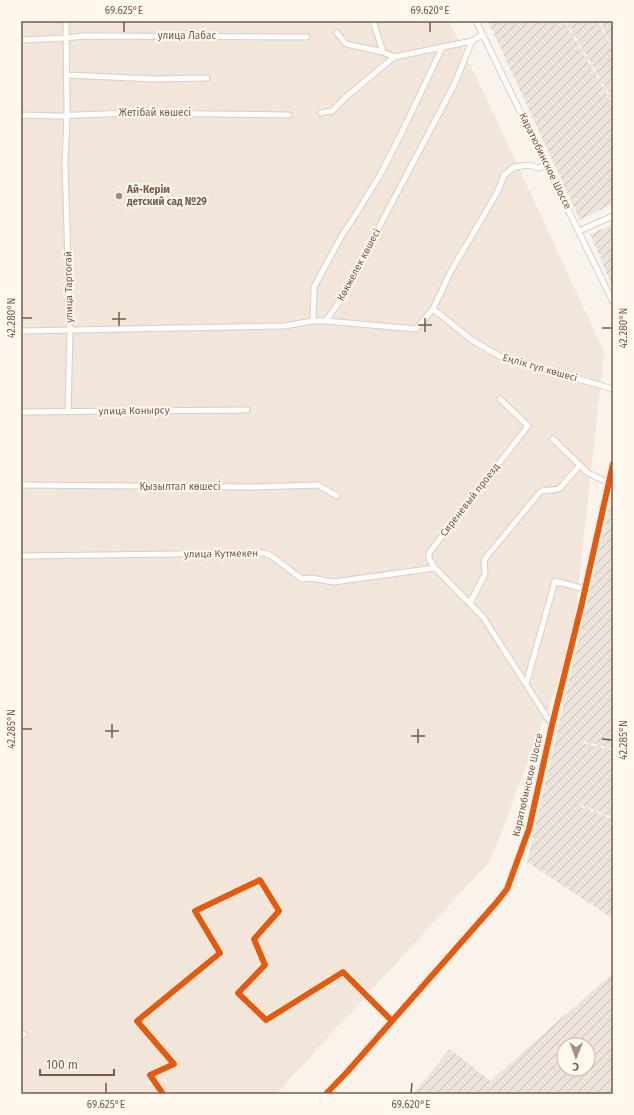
<svg xmlns="http://www.w3.org/2000/svg" width="634" height="1115" viewBox="0 0 634 1115" font-family="'Fira Sans',sans-serif">
  <defs>
    <pattern id="industrial-furrows" width="10" height="10" patternUnits="userSpaceOnUse"><rect width="10" height="10" fill="#ece3dd"/><path d="M-1 1l2-2M0 10L10 0M9 11l2-2" fill="none" stroke="#c4bbb5"/></pattern>
  </defs>
  <rect width="100%" height="100%" fill="#f9f3ec"/>
  <path fill="#f2e5d9" d="M 21,21 L 449,21 L 499,125 L 604,352 L 572,644 L 491,860 L 276,1094 L 21,1094 Z"/>
  <path fill="url(#industrial-furrows)" fill-rule="evenodd" d="M 488,21 L 613,21 L 613,204 L 580,220 Z
    M 613,224 L 613,288 L 590,234 Z
    M 613,491 L 613,919 L 527,862 Z
    M 613,973 L 613,1094 L 413,1094 L 450,1049 L 490,1081 ZM 564,1045 L 588,1045 L 588,1069 L 564,1069 Z"/>
  <g fill="none" stroke-linecap="round" stroke-linejoin="round">
    <defs>
      <path id="street" d="M 66,21 L 67,115 L 65,162 L 70,330 L 68,412
        M 373,21 L 383,52
        M 476,21 L 613,302
        M 337,33 L 346,44 L 383,52 L 394,57 L 472,41 L 482,35
        M 21,40 L 66,38 L 83,36 L 307,37
        M 67,75 L 154,79 L 207,78
        M 321,113 L 332,111 L 346,97 L 394,57
        M 21,115 L 54,116 L 127,113 L 289,115
        M 579,231 L 613,216
        M 433,309 L 472,340 L 499,356 L 613,389
        M 313,321 L 314,287 L 341,237 L 356,214 L 380,175 L 401,134 L 442,48
        M 326,321 L 416,329 L 433,309 L 451,271 L 498,191 L 504,175 L 514,167 L 529,165 L 539,168 L 547,165
        M 21,331 L 284,326 L 313,321 L 326,321 L 341,299 L 454,85 L 472,41
        M 500,399 L 528,426 L 429,553 L 429,559 L 435,568 L 483,617 L 552,725
        M 21,412 L 247,410
        M 553,439 L 588,473 L 609,483
        M 21,485 L 252,487 L 318,485 L 337,496
        M 21,556 L 263,553 L 270,555 L 302,579 L 311,578 L 333,582 L 435,568
        M 470,603 L 485,574 L 484,560 L 540,492 C 546,488 554,492 560,488 L 580,465
        M 526,684 L 555,581 L 585,589
        M 21,1033 L 24,1034 L 21,1037
        M 163,1094 L 150,1075 L 174,1064 L 137,1021 L 220,953 L 195,911 L 260,880 L 279,911 L 254,939 L 265,965 L 238,993 L 266,1020 L 343,972 L 392,1021
        M 326,1094 L 348,1071 L 496,903 L 507,889 L 529,829 L 552,725 L 582,603 L 613,464"/>
    </defs>
    <use href="#street" stroke="#d8cfc9" stroke-width="7"/>
    <use href="#street" stroke="#fefdfc" stroke-width="5"/>
    <defs>
      <path id="rail" d="M 565,21 L 613,102
        M 599,21 L 613,50
        M 583,742 L 613,750
        M 581,806 L 613,818"/>
    </defs>
    <use href="#rail" stroke="#e5e3e5" stroke-width="3"/>
    <use href="#rail" stroke="#fff8ef" stroke-width="1.5" stroke-dasharray="4.5" stroke-linecap="butt"/>
    <defs>
      <path id="cycleway" d="M 163,1094 L 150,1075 L 174,1064 L 137,1021 L 220,953 L 195,911 L 260,880 L 279,911 L 254,939 L 265,965 L 238,993 L 266,1020 L 343,972 L 392,1021
        M 326,1094 L 348,1071 L 496,903 L 507,889 L 529,829 L 552,725 L 582,603 L 613,464"/>
    </defs>
    <use href="#cycleway" stroke="#fff8ef" stroke-width="8"/>
    <use href="#cycleway" stroke="#e8590c" stroke-width="6"/>
  </g>
  <path fill="none" stroke="#795849" stroke-width="1.5" d="M 124,32 L 124,22M 430,32 L 430,22M 22,318 L 32,318M 112,319 L 126,319M 418,325 L 432,325M 119,326 L 119,312M 602,328 L 612,328M 425,332 L 425,318M 22,729 L 32,729M 105,731 L 119,731M 411,736 L 425,736M 112,738 L 112,724M 602,739 L 612,740M 418,743 L 418,729M 106,1093 L 106,1083M 411,1093 L 412,1083"/>
  <circle fill="#a68e82" stroke="#fff8ef" stroke-width="1.5" cx="119" cy="196" r="4"/>
  <g text-anchor="middle" dominant-baseline="central" stroke-width="4" stroke-linejoin="round" paint-order="stroke">
    <g font-size="10" fill="#795849" stroke="#fff8ef">
      <text x="187" y="36">улица Лабас</text>
      <text x="155" y="113">Жетібай көшесі</text>
      <text transform="translate(545 161) rotate(64)">Каратюбинское Шоссе</text>
      <text transform="translate(359 265) rotate(-62)">Көкжелек көшесі</text>
      <text transform="translate(69 287) rotate(-91)">улица Тартогай</text>
      <text transform="translate(540 368) rotate(16)">Еңлік гүл көшесі</text>
      <text transform="translate(134 411) rotate(-1)">улица Конырсу</text>
      <text x="180" y="487">Қызылтал көшесі</text>
      <text transform="translate(470 500) rotate(-52)">Сиреневый проезд</text>
      <text transform="translate(221 554) rotate(-1)">улица Кутмекен</text>
      <text transform="translate(528 785) rotate(-77)">Каратюбинское Шоссе</text>
    </g>
    <g font-size="10" font-weight="bold" fill="#795849" stroke="#fff8ef" text-anchor="start">
      <text x="127" y="190">Ай-Керім<tspan x="127" dy="12">детский сад №29</tspan></text>
    </g>
  </g>
  <rect width="634" height="1115" fill="none" stroke="#fff8ef" stroke-width="44"/>
  <g transform="translate(576 1057) rotate(181)"><circle r="19" fill="#fff8ef" stroke="#c9b8ad"/>
  <path d="M0-3L7 15L0 10L-7 15Z" fill="#a68e82"/>
  <text y="-6" font-size="11" font-weight="bold" text-anchor="middle" fill="#795849">С</text>
  </g>
  <path d="M40 1069v6h74v-6" fill="none" stroke="#795849" stroke-width="2"/>
  <text x="46" y="1069" font-size="12" fill="#795849" stroke="#fff8ef" stroke-width="3" paint-order="stroke">100 m</text>
  <rect x="22" y="22" width="590" height="1071" fill="none" stroke="#795849" stroke-width="1.5"/>
  <g font-size="10" text-anchor="middle" fill="#795849">
    <text x="124" y="14">69.625°E</text>
    <text x="430" y="14">69.620°E</text>
    <text transform="translate(11 318) rotate(-90)" y="4">42.280°N</text>
    <text transform="translate(623 328) rotate(-90)" y="4">42.280°N</text>
    <text transform="translate(11 729) rotate(-90)" y="4">42.285°N</text>
    <text transform="translate(623 740) rotate(-90)" y="4">42.285°N</text>
    <text x="106" y="1108">69.625°E</text>
    <text x="411" y="1108">69.620°E</text>
  </g>
</svg>
